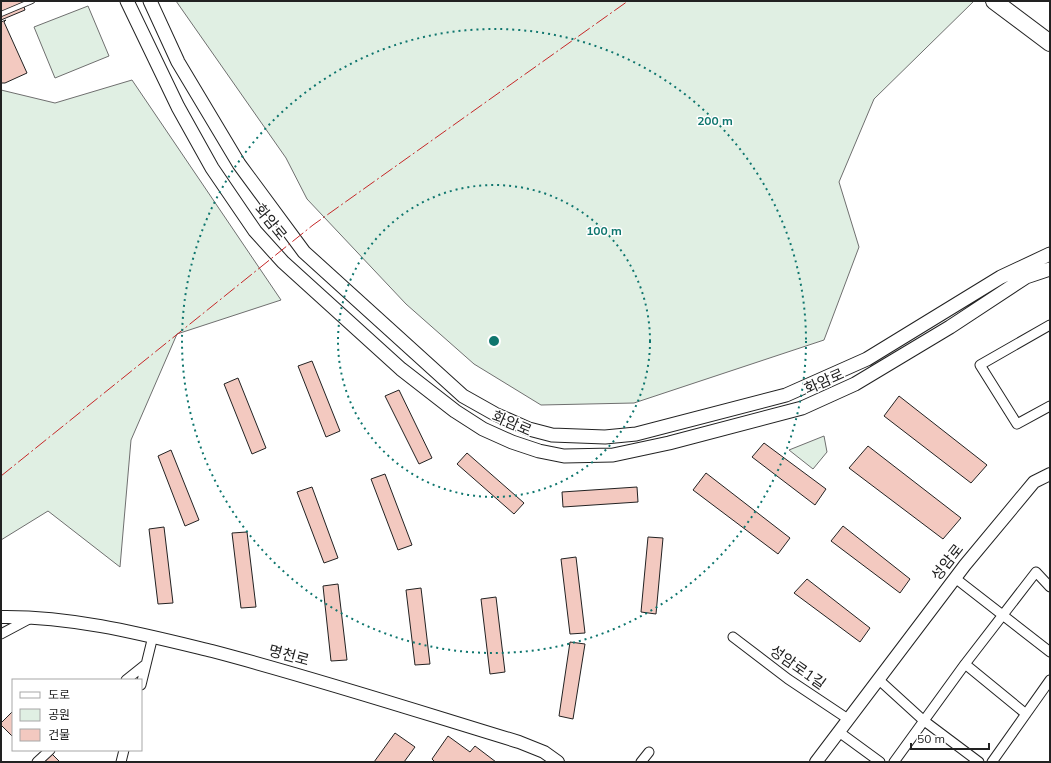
<svg xmlns="http://www.w3.org/2000/svg" width="1051" height="763" viewBox="0 0 1051 763" font-family="Mulish,'Noto Sans KR',sans-serif">
  <rect width="100%" height="100%" fill="#fff"/>
  <path fill="#e0efe3" stroke="#6f6f6f" d="M 176,1 L 974,1 L 874,99 L 839,182 L 859,247 L 824,340 L 634,403 L 541,405 L 474,364 L 406,304 L 307,199 L 286,158 Z
    M 88,6 L 109,56 L 55,78 L 34,27 Z
    M 132,80 L 281,300 L 177,334 L 131,440 L 120,567 L 48,511 L 1,540 L 1,90 L 55,103 Z
    M 824,436 L 827,452 L 813,469 L 789,450 Z"/>
  <path fill="#f3c9c0" stroke="#222" d="M 1,1 L 22,1 L 25,10 L 1,20 Z
    M 6,20 L 4,22 L 27,73 L 5,83 L 1,83 L 1,22 Z
    M 312,361 L 340,431 L 326,437 L 298,366 Z
    M 238,378 L 266,448 L 252,454 L 224,384 Z
    M 399,390 L 432,458 L 419,464 L 385,396 Z
    M 899,396 L 987,465 L 971,483 L 884,416 Z
    M 764,443 L 826,489 L 815,505 L 752,457 Z
    M 868,446 L 961,518 L 943,539 L 849,468 Z
    M 171,450 L 199,520 L 185,526 L 158,456 Z
    M 467,453 L 524,503 L 514,514 L 457,464 Z
    M 706,473 L 790,538 L 778,554 L 693,490 Z
    M 385,474 L 412,545 L 398,550 L 371,479 Z
    M 312,487 L 338,558 L 324,563 L 297,492 Z
    M 637,487 L 638,502 L 563,507 L 562,492 Z
    M 843,526 L 910,579 L 900,593 L 831,541 Z
    M 164,527 L 173,603 L 158,604 L 149,529 Z
    M 247,532 L 256,607 L 241,608 L 232,533 Z
    M 648,537 L 663,538 L 656,614 L 641,612 Z
    M 576,557 L 585,633 L 570,634 L 561,559 Z
    M 807,579 L 870,628 L 860,642 L 794,593 Z
    M 338,584 L 347,660 L 331,661 L 323,586 Z
    M 421,588 L 430,664 L 415,665 L 406,590 Z
    M 496,597 L 505,672 L 490,674 L 481,599 Z
    M 570,642 L 585,644 L 573,719 L 559,716 Z
    M 12,712 L 13,713 L 13,737 L 1,725 L 1,723 Z
    M 395,733 L 415,747 L 404,762 L 374,762 Z
    M 448,736 L 470,752 L 475,746 L 496,762 L 435,762 L 432,759 Z
    M 50,752 L 60,762 L 40,762 Z"/>
  <g fill="none" stroke-linecap="round" stroke-linejoin="round">
    <defs>
      <path id="service" d="M 1,14 L 32,1"/>
      <path id="minor" d="M 1050,325 L 980,365 L 1017,424 L 1050,406
        M 955,578 L 1050,652
        M 1,634 L 31,618
        M 733,637 L 788,679 L 848,719
        M 965,664 L 1026,714
        M 878,679 L 923,720 L 979,762
        M 126,680 L 146,664
        M 141,685 L 153,636
        M 839,732 L 880,762
        M 37,762 L 50,750
        M 121,762 L 124,750
        M 641,762 L 649,752
        M 894,762 L 965,664 L 1036,572 L 1050,587
        M 992,762 L 1050,680"/>
      <path id="tertiary" d="M 1,617 C 73,616 142,634 212,651 C 315,678 417,711 519,742 L 544,752 L 558,762
        M 816,762 L 965,565 L 1034,482 L 1050,474"/>
      <path id="secondary" d="M 127,1 L 178,107 L 212,168 L 255,231 L 283,262 L 401,369 L 455,411 L 483,429 L 512,442 L 539,451 L 564,456 L 613,455 L 669,443 L 802,408 L 855,384 L 950,327 L 1026,277 L 1050,269
        M 150,1 L 178,62 L 239,164 L 304,252 L 463,396 L 495,414 L 529,429 L 552,435 L 605,437 L 636,434 L 786,395 L 867,359 L 1001,277 L 1050,254"/>
      <path id="trunk" d="M 994,1 L 1050,43"/>
    </defs>
    <use href="#service" stroke="#222" stroke-width="6"/>
    <use href="#minor" stroke="#222" stroke-width="11"/>
    <use href="#tertiary" stroke="#222" stroke-width="14"/>
    <use href="#secondary" stroke="#222" stroke-width="15"/>
    <use href="#trunk" stroke="#222" stroke-width="18"/>
    <use href="#service" stroke="#fff" stroke-width="4.5"/>
    <use href="#minor" stroke="#fff" stroke-width="9"/>
    <use href="#tertiary" stroke="#fff" stroke-width="12"/>
    <use href="#secondary" stroke="#fff" stroke-width="13"/>
    <use href="#trunk" stroke="#fff" stroke-width="16"/>
    <path stroke="#c62828" stroke-width="1" stroke-dasharray="14 3 2 3" stroke-linecap="butt" d="M 1,476 L 313,225 L 628,1"/>
  </g>
  <g fill="none" stroke="#0f766e" stroke-width="2" stroke-dasharray="2 4">
    <circle cx="494" cy="341" r="156"/>
    <circle cx="494" cy="341" r="312"/>
  </g>
  <g text-anchor="middle" dominant-baseline="central" stroke-width="3" stroke-linejoin="round" paint-order="stroke">
    <g font-size="15" fill="#222" stroke="#fff">
      <text transform="translate(271 222) rotate(51)">화암로</text>
      <text transform="translate(824 381) rotate(-24)">화암로</text>
      <text transform="translate(512 423) rotate(23)">화암로</text>
      <text transform="translate(947 562) rotate(-52)">성암로</text>
      <text transform="translate(289 655) rotate(15)">명천로</text>
      <text transform="translate(798 667) rotate(35)">성암로1길</text>
    </g>
  </g>
  <circle cx="494" cy="341" r="6" fill="#0f766e" stroke="#fff" stroke-width="2"/>
  <g font-size="12" text-anchor="middle" font-weight="bold" fill="#0f766e" stroke="#fff" stroke-width="3" stroke-linejoin="round" paint-order="stroke">
    <text x="715" y="125">200 m</text>
    <text x="604" y="235">100 m</text>
  </g>
  <rect width="1051" height="763" fill="none" stroke="#222222" stroke-width="4"/>
  <rect x="12" y="679" width="130" height="72" fill="#ffffff" stroke="#a7a7a7"/>
  <rect x="20" y="692" width="20" height="6" fill="#ffffff" stroke="#a7a7a7"/>
  <text x="48" y="699" font-size="12" fill="#222222">도로</text>
  <rect x="20" y="709" width="20" height="12" fill="#e0efe3" stroke="#a7a7a7"/>
  <text x="48" y="719" font-size="12" fill="#222222">공원</text>
  <rect x="20" y="729" width="20" height="12" fill="#f3c9c0" stroke="#a7a7a7"/>
  <text x="48" y="739" font-size="12" fill="#222222">건물</text>
  <path d="M911 743v6h78v-6" fill="none" stroke="#222222" stroke-width="2"/>
  <text x="917" y="743" font-size="12" fill="#222222" stroke="#ffffff" stroke-width="3" paint-order="stroke">50 m</text>
</svg>
